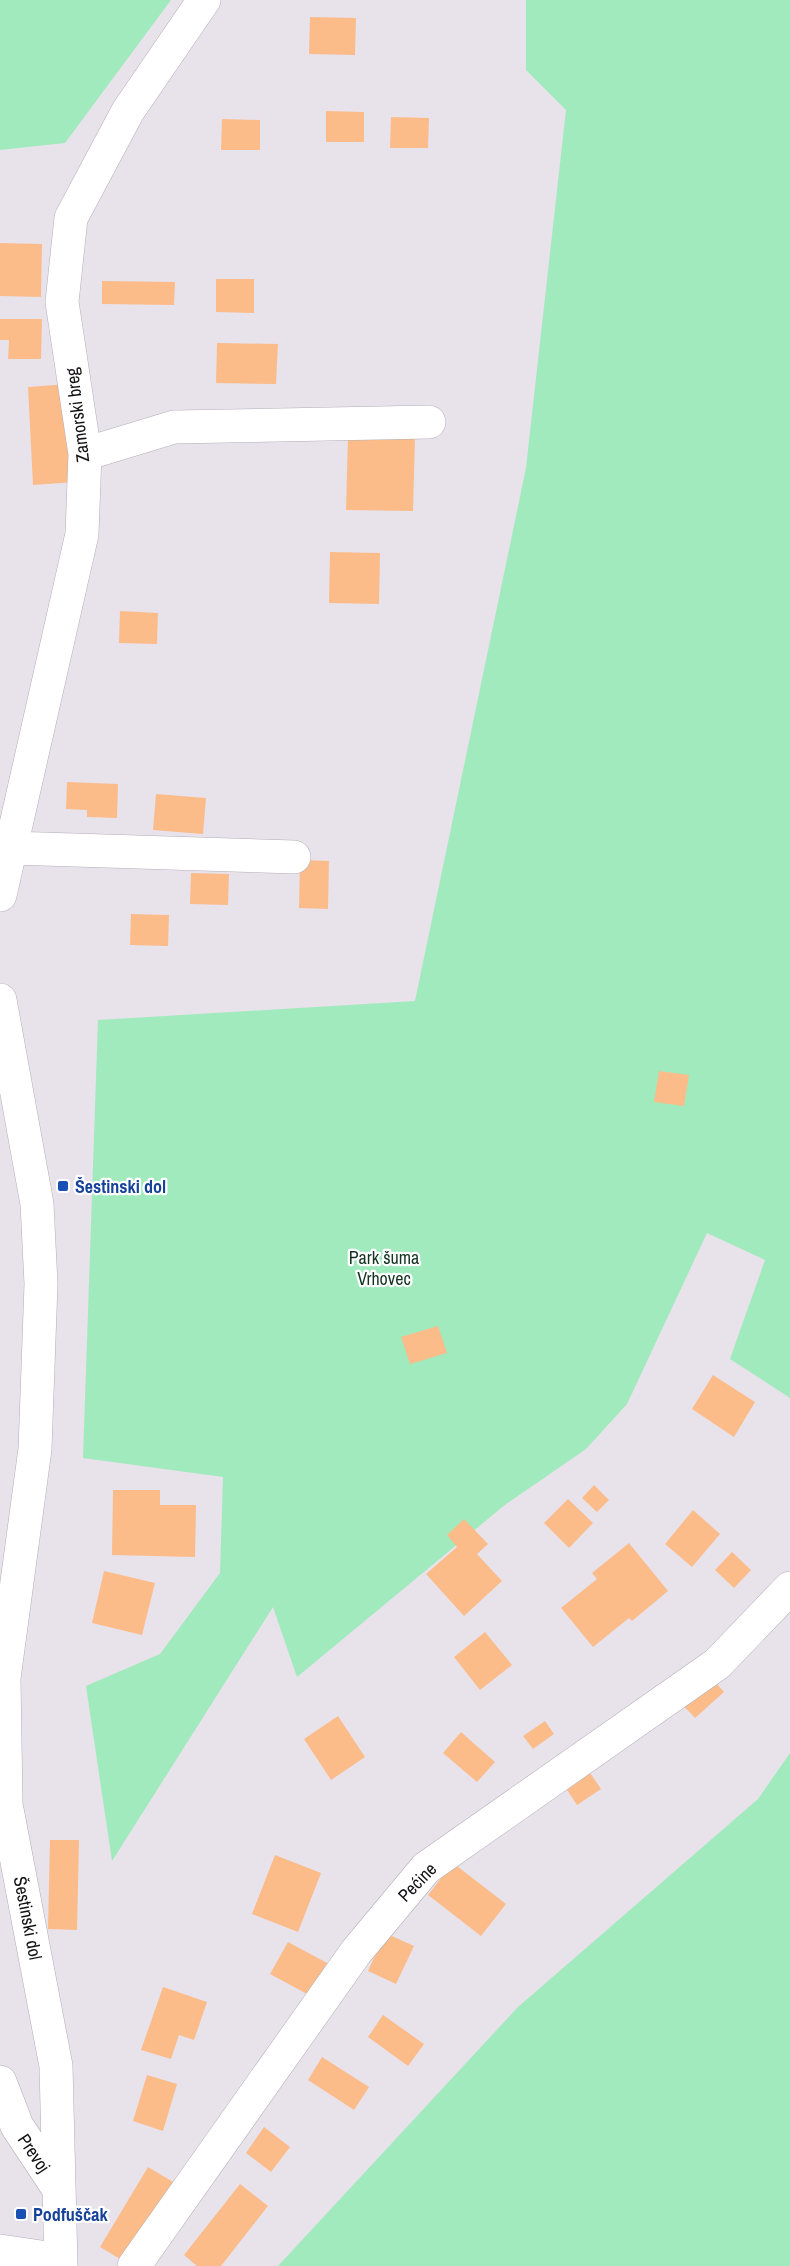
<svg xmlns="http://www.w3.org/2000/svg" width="790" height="2266" viewBox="0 0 790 2266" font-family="'Archivo Narrow',sans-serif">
  <rect width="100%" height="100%" fill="#e8e2eb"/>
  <path fill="#a1eabd" d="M 0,0 L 171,0 L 65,143 L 0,150 Z
    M 526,0 L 790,0 L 790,1398 L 730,1359 L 765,1260 L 707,1233 L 627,1404 L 586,1449 L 506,1504 L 297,1677 L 273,1607 L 112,1861 L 86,1686 L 160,1654 L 220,1573 L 223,1477 L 83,1458 L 98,1020 L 415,1001 L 526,468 L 566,110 L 526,70 Z
    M 790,1753 L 790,2266 L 278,2266 L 518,2007 L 758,1799 Z"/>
  <path fill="#fbbc8a" d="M 310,17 L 356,18 L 355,55 L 309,54 Z
    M 326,111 L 364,112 L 364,142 L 326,142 Z
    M 391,117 L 429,118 L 428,148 L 390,148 Z
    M 222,119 L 260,120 L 260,150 L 221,150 Z
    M 0,243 L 42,244 L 41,297 L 0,296 Z
    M 216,279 L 254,279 L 254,313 L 216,312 Z
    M 102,281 L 175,282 L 174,305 L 102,304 Z
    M 0,319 L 42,319 L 41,359 L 8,359 L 9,340 L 0,340 Z
    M 217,343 L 278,344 L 276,384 L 216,383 Z
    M 69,384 L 75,482 L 33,485 L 28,387 Z
    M 348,436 L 415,437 L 413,511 L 346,510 Z
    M 330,552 L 380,553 L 379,604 L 329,603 Z
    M 120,611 L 158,613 L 157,644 L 119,643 Z
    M 67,782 L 118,784 L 117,818 L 87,817 L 87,810 L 66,809 Z
    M 156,794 L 206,798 L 203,834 L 153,830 Z
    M 300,860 L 329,861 L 328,909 L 299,908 Z
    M 191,873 L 229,874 L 228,905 L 190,904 Z
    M 131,914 L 169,915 L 168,946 L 130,945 Z
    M 659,1071 L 689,1075 L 684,1106 L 654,1102 Z
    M 438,1326 L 447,1353 L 410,1364 L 401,1337 Z
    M 713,1375 L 755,1402 L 734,1437 L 692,1409 Z
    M 594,1485 L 609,1500 L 597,1512 L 582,1498 Z
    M 113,1490 L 160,1490 L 160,1505 L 196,1505 L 195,1557 L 112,1555 Z
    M 568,1499 L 593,1523 L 569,1548 L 544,1523 Z
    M 693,1510 L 720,1534 L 692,1567 L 665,1544 Z
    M 464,1519 L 488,1544 L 477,1554 L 502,1581 L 464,1616 L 426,1574 L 457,1547 L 447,1535 Z
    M 629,1543 L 668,1591 L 632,1621 L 629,1618 L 593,1647 L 561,1608 L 597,1579 L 592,1573 Z
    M 732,1552 L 751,1570 L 734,1588 L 715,1570 Z
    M 104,1571 L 155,1583 L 142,1635 L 92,1623 Z
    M 485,1632 L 512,1665 L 480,1690 L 454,1657 Z
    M 706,1672 L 724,1692 L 695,1718 L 677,1699 Z
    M 338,1716 L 365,1757 L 331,1780 L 304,1739 Z
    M 545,1721 L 554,1734 L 533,1749 L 523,1736 Z
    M 461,1732 L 495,1762 L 477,1782 L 443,1753 Z
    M 584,1764 L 601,1789 L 577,1805 L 561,1781 Z
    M 50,1840 L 79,1840 L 77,1930 L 48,1929 Z
    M 275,1855 L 321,1873 L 298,1932 L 252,1914 Z
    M 453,1863 L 506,1904 L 481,1936 L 428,1895 Z
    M 385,1933 L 414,1946 L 396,1984 L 368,1971 Z
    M 288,1942 L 327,1963 L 309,1995 L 270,1974 Z
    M 163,1987 L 207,2002 L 194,2040 L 179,2035 L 171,2059 L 141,2050 Z
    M 383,2015 L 424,2044 L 408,2066 L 368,2037 Z
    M 322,2057 L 369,2087 L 354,2110 L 308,2080 Z
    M 147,2075 L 177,2084 L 163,2131 L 133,2121 Z
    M 264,2127 L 290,2147 L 271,2172 L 246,2153 Z
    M 148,2167 L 180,2186 L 132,2266 L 100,2247 Z
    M 240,2184 L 268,2206 L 221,2266 L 197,2266 L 184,2255 Z"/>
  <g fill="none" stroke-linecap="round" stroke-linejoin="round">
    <defs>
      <path id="minor" d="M 85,454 L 174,427 L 429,422
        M 11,848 L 294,857
        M 0,895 L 82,534 L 85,454 L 62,302 L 71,218 L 128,111 L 204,0
        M 0,1000 L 37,1204 L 41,1284 L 35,1449 L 4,1678 L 6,1804 L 56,2066 L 61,2266
        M 0,2082 L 17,2126 L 58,2188
        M 0,2251 L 61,2260
        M 134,2266 L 356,1952 L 426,1868 L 717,1664 L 790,1588"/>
    </defs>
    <use href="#minor" stroke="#b4aeb7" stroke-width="34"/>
    <use href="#minor" stroke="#fff" stroke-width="33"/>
  </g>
  <g fill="#1a4fb4" stroke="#fff" stroke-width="2">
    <rect x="57" y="1180" width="12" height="12" rx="3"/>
    <rect x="15" y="2208" width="12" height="12" rx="3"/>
  </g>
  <g text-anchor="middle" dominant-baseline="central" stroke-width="4.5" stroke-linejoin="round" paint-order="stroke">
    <g font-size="18" fill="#141215" stroke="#fff">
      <text transform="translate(77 415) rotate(-97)">Zamorski breg</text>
      <text transform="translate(417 1882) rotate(-46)">Pećine</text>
      <text transform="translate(28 1918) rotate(79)">Šestinski dol</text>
      <text transform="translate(34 2153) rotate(56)">Prevoj</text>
    </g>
    <g font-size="18" font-weight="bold" fill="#164399" stroke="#fff" text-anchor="start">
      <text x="75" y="1186">Šestinski dol</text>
      <text x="33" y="2214">Podfuščak</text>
    </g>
    <g font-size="18" fill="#143422" stroke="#fff">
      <text x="384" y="1257">Park šuma<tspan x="384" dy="21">Vrhovec</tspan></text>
    </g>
  </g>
</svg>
